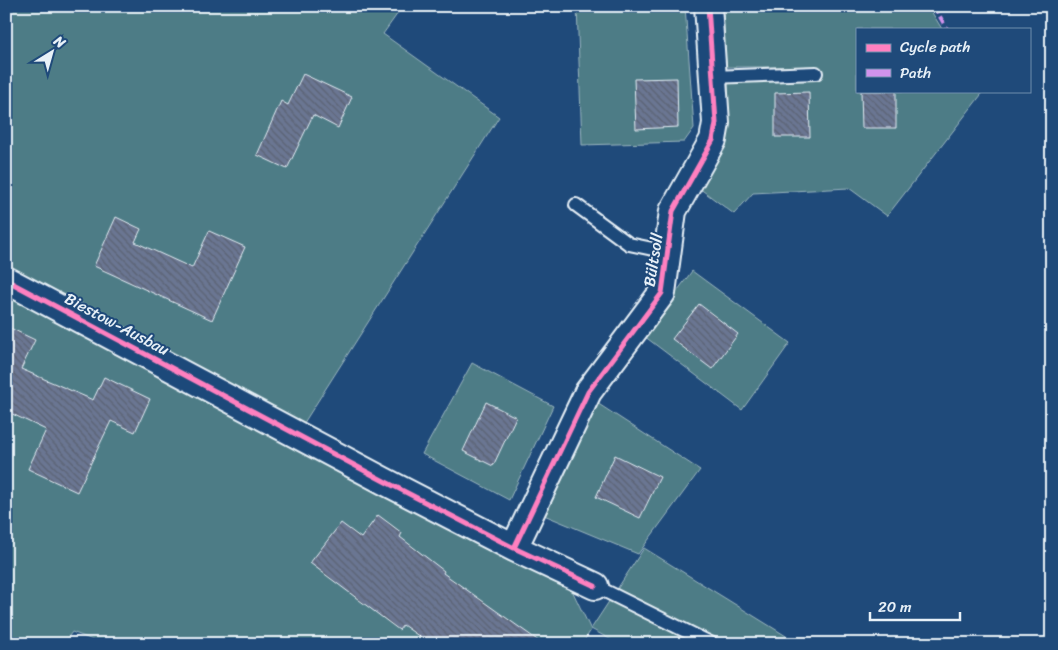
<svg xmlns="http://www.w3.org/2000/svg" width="1058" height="650" viewBox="0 0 1058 650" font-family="Sriracha,sans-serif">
  <defs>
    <pattern id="building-back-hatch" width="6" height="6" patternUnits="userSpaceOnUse" patternTransform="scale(1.25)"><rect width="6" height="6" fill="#6b7692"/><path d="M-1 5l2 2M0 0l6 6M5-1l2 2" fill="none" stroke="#5a6172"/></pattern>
  </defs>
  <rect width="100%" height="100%" fill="#1f4a7a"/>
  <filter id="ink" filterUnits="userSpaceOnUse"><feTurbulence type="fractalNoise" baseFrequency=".02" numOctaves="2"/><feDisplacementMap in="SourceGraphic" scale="10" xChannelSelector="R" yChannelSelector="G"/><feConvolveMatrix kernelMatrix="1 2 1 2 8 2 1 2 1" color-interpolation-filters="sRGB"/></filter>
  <g filter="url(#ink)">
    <path fill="#4e7c86" stroke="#9bb6bf" d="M 6,6 L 403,6 L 383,34 L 499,117 L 293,440 L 570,586 L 591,630 L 582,644 L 103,644 L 72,632 L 63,644 L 6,644 Z
      M 577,6 L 685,6 L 694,128 L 684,142 L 582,145 Z
      M 723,6 L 928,6 L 942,29 L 857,29 L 857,91 L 979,91 L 981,95 L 887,216 L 849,188 L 753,193 L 734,214 L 699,188 L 724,146 L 729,122 L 728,81 L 821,76 L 818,67 L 726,67 Z
      M 692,271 L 790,343 L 742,410 L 644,336 Z
      M 472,363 L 553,406 L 509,500 L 422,454 Z
      M 597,403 L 700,470 L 638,554 L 544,515 Z
      M 644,548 L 799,644 L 619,644 L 591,629 Z"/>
    <path fill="url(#building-back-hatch)" stroke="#e8f1f8" d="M 303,74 L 352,97 L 338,128 L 313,115 L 287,169 L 257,155 L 281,101 L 288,105 Z
      M 677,78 L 678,127 L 636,129 L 634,79 Z
      M 861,91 L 896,91 L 896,128 L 862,128 Z
      M 809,92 L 810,137 L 775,137 L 775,93 Z
      M 116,217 L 141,229 L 135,242 L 192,268 L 209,231 L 245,247 L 212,320 L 94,266 Z
      M 699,304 L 738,334 L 712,369 L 672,339 Z
      M 6,326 L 35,340 L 21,369 L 93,400 L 104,377 L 150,399 L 135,432 L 111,421 L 77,492 L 28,469 L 46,430 L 6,411 Z
      M 486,402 L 516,417 L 493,466 L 463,451 Z
      M 615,455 L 660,477 L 640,518 L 596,497 Z
      M 378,515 L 402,533 L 400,537 L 444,571 L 443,573 L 543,644 L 430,644 L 403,625 L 399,630 L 310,563 L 341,523 L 361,538 Z"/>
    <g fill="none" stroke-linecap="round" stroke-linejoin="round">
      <defs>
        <path id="lane" d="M 713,77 L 816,73
          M 576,205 L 629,244 L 667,252
          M 595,586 L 712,644"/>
        <path id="street" d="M 6,280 L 384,481 L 514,548 L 595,586
          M 514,548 L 588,392 L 662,293 L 673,211 L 713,140 L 716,123 L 708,6"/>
      </defs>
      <use href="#lane" stroke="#e8f1f8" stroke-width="16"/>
      <use href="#street" stroke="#e8f1f8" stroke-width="30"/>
      <use href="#lane" stroke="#1f4a7a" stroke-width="12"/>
      <use href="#street" stroke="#1f4a7a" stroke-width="26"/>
      <path stroke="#d193ec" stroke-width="4" stroke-dasharray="8 4" stroke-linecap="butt" d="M 934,6 L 947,29"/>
      <defs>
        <path id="cycleway" d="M 6,280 L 384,481 L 514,548 L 595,586
          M 514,548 L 588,392 L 662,293 L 673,211 L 713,140 L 716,123 L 708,6"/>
      </defs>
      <use href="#cycleway" stroke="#1f4a7a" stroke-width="8"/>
      <use href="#cycleway" stroke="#ff80c0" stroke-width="5"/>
    </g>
  </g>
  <g text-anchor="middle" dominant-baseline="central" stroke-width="4" stroke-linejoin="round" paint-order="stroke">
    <g font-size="16" fill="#e8f1f8" stroke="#1f4a7a">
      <text transform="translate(653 260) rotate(-81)">Bültsoll</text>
      <text transform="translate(117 324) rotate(28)">Biestow-Ausbau</text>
    </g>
  </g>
  <rect width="1058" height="650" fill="none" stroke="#1f4a7a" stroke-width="25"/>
  <rect x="12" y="12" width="1033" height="625" fill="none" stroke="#e8f1f8" stroke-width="2" filter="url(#ink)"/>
  <rect x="856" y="28" width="175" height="65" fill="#1f4a7a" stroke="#6f8dac"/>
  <rect x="866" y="44" width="25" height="8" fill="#ff80c0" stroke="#6f8dac"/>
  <text x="900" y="52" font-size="15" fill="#e8f1f8">Cycle path</text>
  <rect x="866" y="69" width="25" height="8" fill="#d193ec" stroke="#6f8dac"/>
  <text x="900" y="78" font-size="15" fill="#e8f1f8">Path</text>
  <g transform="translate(52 52) rotate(37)" stroke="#1f4a7a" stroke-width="4" paint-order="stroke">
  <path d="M0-4L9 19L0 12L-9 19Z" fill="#e8f1f8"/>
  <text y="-8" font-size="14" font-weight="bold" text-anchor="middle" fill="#e8f1f8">N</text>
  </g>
  <path d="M870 612v8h90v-8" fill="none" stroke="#e8f1f8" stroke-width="2.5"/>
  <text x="878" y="612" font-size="15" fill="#e8f1f8" stroke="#1f4a7a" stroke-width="4" paint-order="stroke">20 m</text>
</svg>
